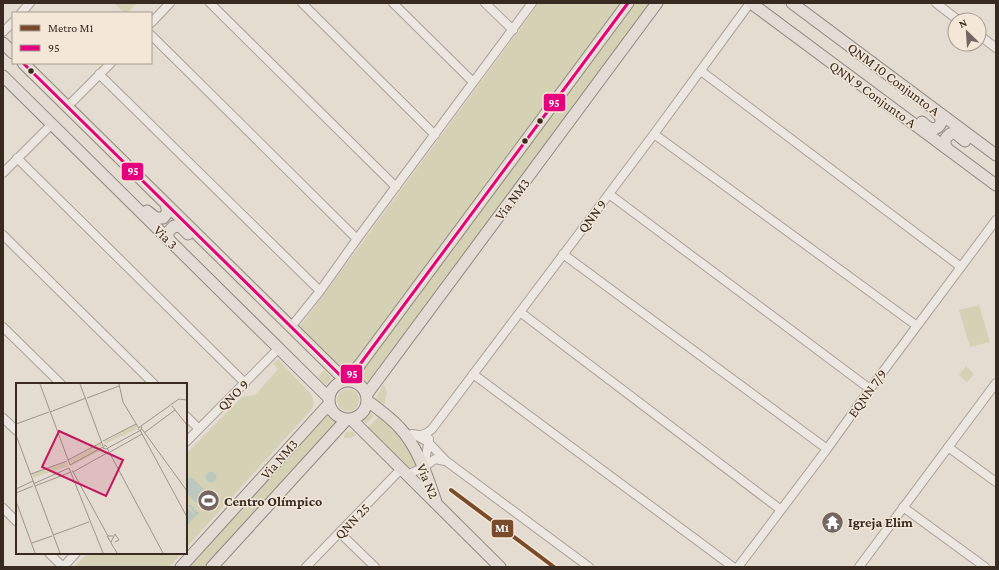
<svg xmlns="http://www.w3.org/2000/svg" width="999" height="570" viewBox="0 0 999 570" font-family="'Crimson Pro',serif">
  <rect width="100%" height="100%" fill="#e4dbd1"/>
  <path fill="#d5d1b4" d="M 114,3 L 137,3 L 127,13 L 124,13 Z
    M 539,3 L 623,3 L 353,365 L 344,368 L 337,366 L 299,328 Z
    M 634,3 L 652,3 L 373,378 L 368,382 L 357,377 L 554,109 Z
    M 979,305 L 990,342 L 970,347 L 959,310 Z
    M 278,359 L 311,394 L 314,403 L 312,409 L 186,548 L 186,454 L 242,397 L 255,395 L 278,369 L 273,364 Z
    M 966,366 L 974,374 L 967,382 L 959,375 Z
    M 324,370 L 332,378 L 326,385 L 318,377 Z
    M 384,384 L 387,393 L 384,405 L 376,398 Z
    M337 400a11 11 0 1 1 22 0a11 11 0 1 1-22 0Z
    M 369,411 L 374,416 L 366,424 L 361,419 Z
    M 328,412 L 338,422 L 206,567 L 185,567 Z
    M 379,416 L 396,429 L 413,454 L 418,465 L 408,468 L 367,428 Z
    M 352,431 L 356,435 L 351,438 L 344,438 L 345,433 Z
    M 88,553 L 182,553 L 169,567 L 74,567 Z"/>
  <path fill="#bbc8be" d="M205.5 477a5.5 5.5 0 1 1 11 0a5.5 5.5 0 1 1-11 0Z
    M 191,477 L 213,498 L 203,509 L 186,493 L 186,482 Z
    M 190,504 L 199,513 L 186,526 L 186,507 L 194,514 L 195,513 L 188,506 Z"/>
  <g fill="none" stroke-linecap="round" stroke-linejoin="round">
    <defs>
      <path id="minor" d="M 210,3 L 396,187
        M 302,3 L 435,135
        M 393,3 L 473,82
        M 485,3 L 513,30
        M 936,3 L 958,20
        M 21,13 L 30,3
        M 151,23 L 170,3
        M 3,32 L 13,22
        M 151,35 L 357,239
        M 979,35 L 996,48
        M 701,71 L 961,267
        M 99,74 L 320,291
        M 67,107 L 111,63
        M 654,134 L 917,326
        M 17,158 L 245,383
        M 3,173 L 52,124
        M 609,194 L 870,389
        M 3,235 L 154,384
        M 563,254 L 827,449
        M 520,312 L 781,510
        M 3,327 L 61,384
        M 291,327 L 320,291 L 357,239 L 532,3
        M 473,374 L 733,567
        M 186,416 L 199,429
        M 3,418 L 17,431
        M 412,434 C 421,436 425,435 432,429 L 654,134 L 750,3
        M 415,435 L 428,442 L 446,461 L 589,567
        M 186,442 L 279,348
        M 948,447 L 996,482
        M 424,467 L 429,439
        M 407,475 L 424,467 L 435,459 L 445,461
        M 903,507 L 985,567
        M 3,508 L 17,522
        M 340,533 L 375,567
        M 49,553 L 63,567
        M 63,567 L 76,553
        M 306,567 L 401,469
        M 738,567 L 827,449 L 870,389 L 996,220
        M 859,567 L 996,383"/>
      <path id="major" d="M 751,3 L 996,185
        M 792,3 L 996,155
        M 3,43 L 13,53
        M 23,63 L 346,381 L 361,363 L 628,3
        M 3,76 L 329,398
        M 922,122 C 924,124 927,127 930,128 C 936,131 942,125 941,119 C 940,116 937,113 935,111
        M 947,148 C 943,142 945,138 950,134 L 955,133 L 965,141
        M 147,211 L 156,218 L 163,218 L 168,212 L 166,205
        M 169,240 L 168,238 L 168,232 L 174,226 L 181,227 L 188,234
        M329 400a19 19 0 1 1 38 0a19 19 0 1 1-38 0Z
        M 367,394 L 657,3
        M 368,401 C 378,409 390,417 399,427 C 418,447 427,476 436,502
        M 351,419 L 500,567
        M 181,567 L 329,404
        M 212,567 L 346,420"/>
    </defs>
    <use href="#minor" stroke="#aaa199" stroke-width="10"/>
    <use href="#major" stroke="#8f8780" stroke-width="13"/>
    <use href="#minor" stroke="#ece8e1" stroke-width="8"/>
    <use href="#major" stroke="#e3dcd4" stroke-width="11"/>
    <defs>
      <path id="bus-1" d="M 23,63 L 346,381 L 361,363 L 628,3"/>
    </defs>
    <use href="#bus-1" stroke="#f3e8d8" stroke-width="6"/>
    <use href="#bus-1" stroke="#e5007d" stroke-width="3"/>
    <defs>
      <path id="metro-1" d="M 451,490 L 554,567"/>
    </defs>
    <use href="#metro-1" stroke="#f3e8d8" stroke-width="7"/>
    <use href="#metro-1" stroke="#7a4b2a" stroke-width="4"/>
  </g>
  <defs>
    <symbol id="stadium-disc" viewBox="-11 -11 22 22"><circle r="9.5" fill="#74675f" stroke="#f3e8d8"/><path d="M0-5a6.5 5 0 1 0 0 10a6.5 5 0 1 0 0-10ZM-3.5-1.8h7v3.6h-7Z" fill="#fff"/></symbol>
    <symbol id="temple-disc" viewBox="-11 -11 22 22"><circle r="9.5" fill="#74675f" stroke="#f3e8d8"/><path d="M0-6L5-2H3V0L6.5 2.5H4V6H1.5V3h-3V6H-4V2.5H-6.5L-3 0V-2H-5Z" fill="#fff"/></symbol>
  </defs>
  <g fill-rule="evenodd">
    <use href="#stadium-disc" x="196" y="488" width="25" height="25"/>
    <use href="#temple-disc" x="820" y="510" width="25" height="25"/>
  </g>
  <g fill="#382921" stroke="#f3e8d8" stroke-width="1.5">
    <circle cx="31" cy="71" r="3.5"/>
    <circle cx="540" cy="121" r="3.5"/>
    <circle cx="525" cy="141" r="3.5"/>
  </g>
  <g text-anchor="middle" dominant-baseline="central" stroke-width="3" stroke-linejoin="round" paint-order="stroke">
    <g font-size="14" fill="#382921" stroke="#f3e8d8">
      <text transform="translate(894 79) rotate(37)">QNM 10 Conjunto A</text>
      <text transform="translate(873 94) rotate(36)">QNN 9 Conjunto A</text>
      <text transform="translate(512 199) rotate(-53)">Via NM3</text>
      <text transform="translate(592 216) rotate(-53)">QNN 9</text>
      <text transform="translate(166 237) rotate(45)">Via 3</text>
      <text transform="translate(867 393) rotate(-54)">EQNN 7/9</text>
      <text transform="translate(233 395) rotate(-45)">QNO 9</text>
      <text transform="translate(279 459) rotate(-48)">Via NM3</text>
      <text transform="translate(428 481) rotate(68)">Via N2</text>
      <text transform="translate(352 521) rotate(-46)">QNN 25</text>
    </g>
    <g font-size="14" font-weight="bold" fill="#382921" stroke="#f3e8d8" text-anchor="start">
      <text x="224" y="501">Centro Olímpico</text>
      <text x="848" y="522">Igreja Elim</text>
    </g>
  </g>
  <g transform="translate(16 383)">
    <rect width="171" height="171" fill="#e4dbd1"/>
    <path d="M 120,41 L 121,46 L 89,61 L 88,59 ZM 85,60 L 87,66 L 55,83 L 53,77 ZM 50,79 L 52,83 L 17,95 L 16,91 Z" fill="#d5d1b4"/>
    <path fill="none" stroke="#9f948b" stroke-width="1" d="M 24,1 L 54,82 L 87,64M 64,1 L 87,63M 103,1 L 107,19 L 122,44M 71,15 L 103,3M 156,23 L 171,42M 34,29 L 70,15M 0,41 L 33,29M 125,43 L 163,16 L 171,17M 126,46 L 171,108M 124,47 L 171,134M 128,50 L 159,27M 0,52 L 44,170M 87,58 L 120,41M 91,64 L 89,62 L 87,65 L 90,66 L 125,47 L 126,44 L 123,44 L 122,47M 91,65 L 147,170M 94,69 L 126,51M 52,77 L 86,59M 53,85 L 87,170M 56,87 L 92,153 L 97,153M 57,89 L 91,70M 15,91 L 51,78M 17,101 L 53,85M 19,103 L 55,89M 0,106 L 17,98M 0,110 L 17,103M 0,118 L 19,170M 37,152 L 73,139M 91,153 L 101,170M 95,159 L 99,151 L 103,157 L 99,159M 16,160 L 36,153"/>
    <path fill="#c2185b" fill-opacity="0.15" stroke="#c2185b" stroke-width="2" d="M 43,48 L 107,77 L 90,113 L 26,84 Z"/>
    <rect width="171" height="171" fill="none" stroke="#382921" stroke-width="2"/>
  </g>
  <g stroke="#f3e8d8" stroke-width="1.5">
    <rect x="543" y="93" width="23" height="19" rx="4" fill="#e5007d"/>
    <rect x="121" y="162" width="23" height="19" rx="4" fill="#e5007d"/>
    <rect x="340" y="364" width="23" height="20" rx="4" fill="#e5007d"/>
    <rect x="491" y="519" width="23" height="19" rx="4" fill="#7a4b2a"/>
  </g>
  <g font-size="11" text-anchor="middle" font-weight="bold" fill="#fff">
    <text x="554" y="107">95</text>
    <text x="133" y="175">95</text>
    <text x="352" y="378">95</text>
    <text x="502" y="532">M1</text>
  </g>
  <rect width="999" height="570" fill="none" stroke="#382921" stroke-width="8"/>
  <rect x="12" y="12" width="140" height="52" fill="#f3e8d8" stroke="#a89c8f"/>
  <rect x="20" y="25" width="20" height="6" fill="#7a4b2a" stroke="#a89c8f"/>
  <text x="48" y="32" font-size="12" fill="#382921">Metro M1</text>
  <rect x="20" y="45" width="20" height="6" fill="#e5007d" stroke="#a89c8f"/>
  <text x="48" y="52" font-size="12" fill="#382921">95</text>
  <g transform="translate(967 32) rotate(335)"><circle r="19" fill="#f3e8d8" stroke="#a89c8f"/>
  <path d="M0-3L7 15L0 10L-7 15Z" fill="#74675f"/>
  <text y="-6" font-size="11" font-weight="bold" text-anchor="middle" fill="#382921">N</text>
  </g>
</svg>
